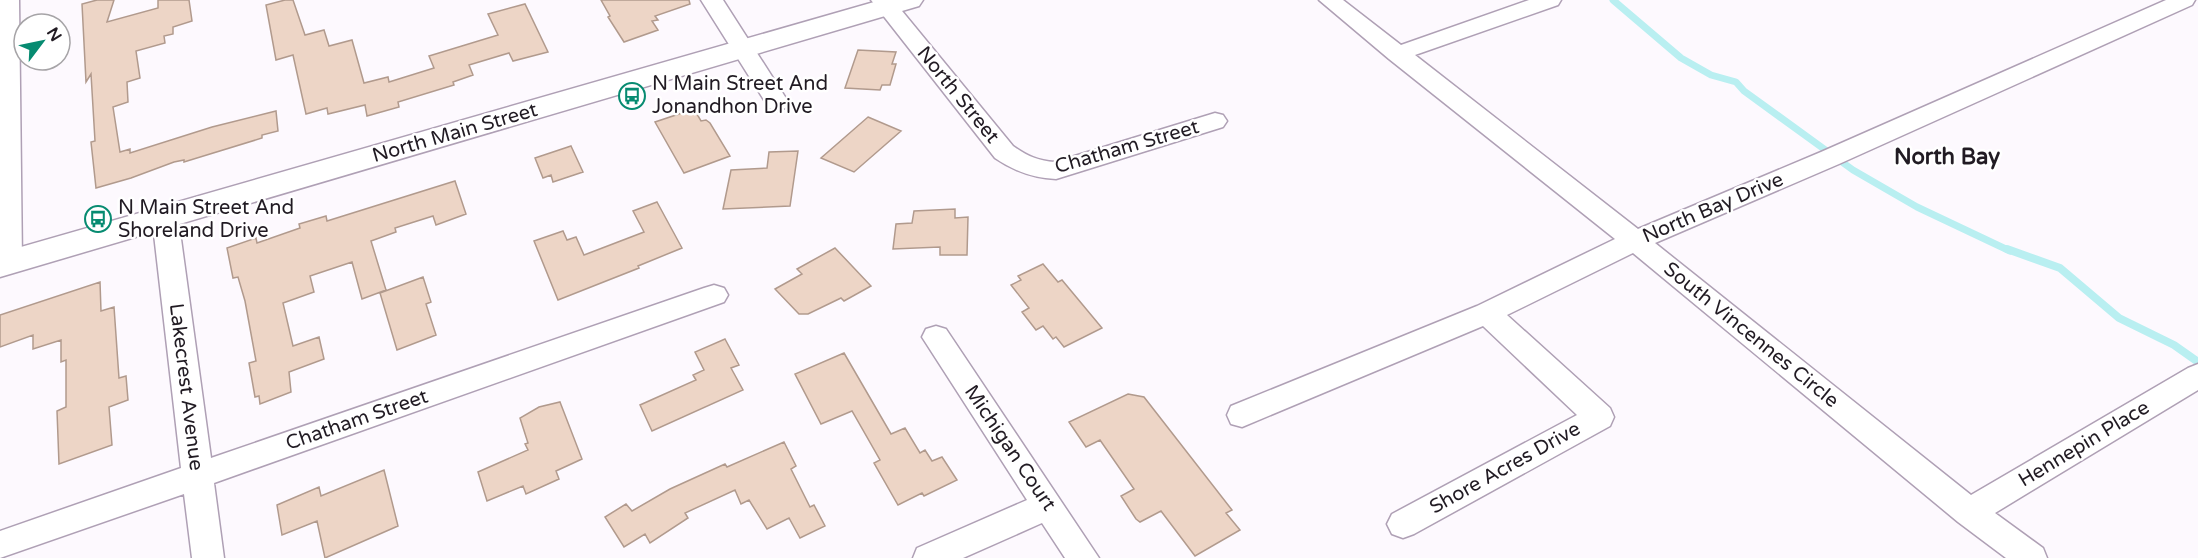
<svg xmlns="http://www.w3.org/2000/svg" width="2198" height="558" viewBox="0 0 2198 558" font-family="'Varela Round',sans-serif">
  <rect width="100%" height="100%" fill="#fdf9fe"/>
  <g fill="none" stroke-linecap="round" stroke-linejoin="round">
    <path stroke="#b9eff1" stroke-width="7" d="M 1613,0 L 1681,58 L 1711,75 L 1736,82 L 1744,91 L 1853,170 L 1917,207 L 2010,251"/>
    <path stroke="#b9eff1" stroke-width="8" d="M 2007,249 L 2060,268 L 2119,318 L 2174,345 L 2198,362"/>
  </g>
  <path fill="#edd5c6" stroke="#b19a8d" stroke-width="1.5" d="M 97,0 L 114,0 L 107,22 L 158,8 L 158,0 L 189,0 L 192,21 L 173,27 L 173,34 L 164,36 L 165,43 L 136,51 L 140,78 L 127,82 L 128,102 L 113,107 L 120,152 L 130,149 L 130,153 L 212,127 L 276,111 L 278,131 L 262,135 L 262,138 L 184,162 L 184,160 L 174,162 L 131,178 L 96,188 L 91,142 L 95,141 L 91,74 L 86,82 L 82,4 Z
    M 285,0 L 293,0 L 305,35 L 324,30 L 329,46 L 352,40 L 364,83 L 388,77 L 389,82 L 434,68 L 429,56 L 498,35 L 488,14 L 525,4 L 548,52 L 513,61 L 509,53 L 469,65 L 473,75 L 453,82 L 454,85 L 398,102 L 399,107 L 367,116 L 365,105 L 328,114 L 327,108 L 306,114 L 293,55 L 276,60 L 266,5 Z
    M 601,0 L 689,0 L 690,4 L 655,16 L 658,20 L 652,21 L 658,30 L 624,42 L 608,17 L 610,16 Z
    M 858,50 L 896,52 L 892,64 L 896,64 L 890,85 L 882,85 L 880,90 L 845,88 Z
    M 694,109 L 701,121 L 706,120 L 710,123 L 730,156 L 684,173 L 655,122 Z
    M 868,117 L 901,131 L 854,172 L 821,158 Z
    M 571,146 L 583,172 L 553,182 L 551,175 L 543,178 L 535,158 Z
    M 798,151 L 790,206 L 723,209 L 731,170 L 767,168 L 769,152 Z
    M 455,181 L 466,214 L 436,225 L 433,216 L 395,228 L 396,232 L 371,241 L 386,290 L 362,299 L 352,262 L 310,276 L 314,292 L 283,303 L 293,346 L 319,337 L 324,359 L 289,372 L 291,392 L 260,404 L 259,396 L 255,397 L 249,363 L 256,361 L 245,301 L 238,277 L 233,278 L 227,248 L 256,238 L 257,243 L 300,228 L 299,224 L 326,216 L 327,221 Z
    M 657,202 L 682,248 L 638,266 L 639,268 L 558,300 L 534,241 L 563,231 L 567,240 L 576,237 L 584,255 L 644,232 L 633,211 Z
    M 955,209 L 955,218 L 968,217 L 967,255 L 940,255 L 940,247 L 893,249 L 896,224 L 912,223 L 914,211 Z
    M 835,248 L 871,286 L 844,301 L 841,298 L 808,314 L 799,314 L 775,289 L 802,274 L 797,269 Z
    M 1043,264 L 1058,282 L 1062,280 L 1102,328 L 1064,347 L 1056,337 L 1053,339 L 1043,326 L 1036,330 L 1022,312 L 1029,308 L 1011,285 L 1021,280 L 1018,276 Z
    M 423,277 L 431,302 L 426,304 L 436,335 L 397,350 L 380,293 Z
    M 100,282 L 101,311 L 114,307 L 119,378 L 126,376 L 128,400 L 109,407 L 112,445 L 59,464 L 57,411 L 66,407 L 66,360 L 61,362 L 61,340 L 33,349 L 33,335 L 0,347 L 0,315 Z
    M 725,339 L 739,365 L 731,368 L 743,390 L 652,431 L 640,405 L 696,380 L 693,375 L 704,370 L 695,352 Z
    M 844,353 L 891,434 L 905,428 L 920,453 L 925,450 L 932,461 L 942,457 L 957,480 L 924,496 L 922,493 L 898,505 L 874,463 L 880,460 L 852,411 L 821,424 L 795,374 Z
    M 1128,394 L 1144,397 L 1232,510 L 1226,513 L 1240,530 L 1195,556 L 1161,511 L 1140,522 L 1136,519 L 1121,496 L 1134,489 L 1100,440 L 1086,447 L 1069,422 Z
    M 560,402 L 582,459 L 556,471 L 559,479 L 526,494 L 523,486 L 487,501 L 478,472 L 528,450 L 525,444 L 528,443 L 520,418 L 539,407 Z
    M 784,442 L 796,466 L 791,469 L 810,507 L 814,505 L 825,526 L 800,538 L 789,518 L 767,529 L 749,500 L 741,504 L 735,490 L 685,513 L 688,518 L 650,543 L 645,534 L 624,547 L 605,517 L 626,504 L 632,511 L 670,489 L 725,464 L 727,467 Z
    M 384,470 L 398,526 L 325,558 L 317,521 L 282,535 L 277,505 L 319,487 L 321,496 Z"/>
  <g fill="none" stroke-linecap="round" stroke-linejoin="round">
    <defs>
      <path id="minor" d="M 0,0 L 19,0 L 22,262 L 18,269 L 9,272 L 0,269 Z
        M 701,0 L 723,0 L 789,103 L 785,108 L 777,111 L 769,108 Z
        M 871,0 L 893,0 L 1013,146 C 1027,156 1038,161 1055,162 L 1215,113 L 1223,115 L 1227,121 L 1223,127 L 1056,179 C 1033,178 1014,171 995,158 Z
        M 1319,0 L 1343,0 L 1401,45 L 1529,0 L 1561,0 L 1558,5 L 1415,55 L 1638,229 L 1821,152 L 2166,0 L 2195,0 L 2192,5 L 1839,164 L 1655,243 L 1971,495 L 2188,368 L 2198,364 L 2198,390 L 1995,513 L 2043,548 L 2047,558 L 2006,558 L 1958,522 L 1633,253 L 1507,315 L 1610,408 L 1614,417 L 1610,426 L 1414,534 L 1403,538 L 1392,534 L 1387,524 L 1392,514 L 1577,415 L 1483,326 L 1242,427 L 1231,424 L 1227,415 L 1231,406 L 1477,306 L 1615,239 L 1389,59 Z
        M 165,208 L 174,211 L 178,217 L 211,458 L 704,288 L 714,285 L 724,288 L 728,295 L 724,302 L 214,483 L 224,558 L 192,558 L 184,494 L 0,558 L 0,531 L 181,468 L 152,217 L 156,211 Z
        M 936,326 L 946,329 L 1099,558 L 1065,558 L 1042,523 L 963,558 L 913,558 L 917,548 L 1027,500 L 922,337 L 926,329 Z"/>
      <path id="major" d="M 881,0 L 923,0 L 919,6 L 0,277 L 0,253 Z"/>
    </defs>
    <use href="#minor" stroke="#afa0b5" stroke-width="3"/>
    <use href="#major" stroke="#afa0b5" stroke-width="3"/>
    <use href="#minor" fill="#fff" fill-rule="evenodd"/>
    <use href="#major" fill="#fff" fill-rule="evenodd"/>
  </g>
  <defs>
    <symbol id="bus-ring" viewBox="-11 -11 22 22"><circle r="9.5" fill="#fff" stroke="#078b71" stroke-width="1.5"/><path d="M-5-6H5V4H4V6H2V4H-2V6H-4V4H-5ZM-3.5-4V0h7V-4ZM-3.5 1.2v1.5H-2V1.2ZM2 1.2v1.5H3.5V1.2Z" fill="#078b71"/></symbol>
  </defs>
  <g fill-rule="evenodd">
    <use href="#bus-ring" x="617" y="81" width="30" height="30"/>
    <use href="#bus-ring" x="83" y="204" width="30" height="30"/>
  </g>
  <g text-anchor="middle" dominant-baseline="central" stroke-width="5" stroke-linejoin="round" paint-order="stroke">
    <g font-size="20" fill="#211b23" stroke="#fff" text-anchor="start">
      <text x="652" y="84">N Main Street And<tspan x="652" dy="23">Jonandhon Drive</tspan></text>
      <text x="118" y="208">N Main Street And<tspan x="118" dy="23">Shoreland Drive</tspan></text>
    </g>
    <g font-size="20" fill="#211b23" stroke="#fff">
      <text transform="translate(958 95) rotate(51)">North Street</text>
      <text transform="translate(455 133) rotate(-16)">North Main Street</text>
      <text transform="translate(1127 147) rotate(-16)">Chatham Street</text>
      <text transform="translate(1713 208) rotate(-23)">North Bay Drive</text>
      <text transform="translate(1751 335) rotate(39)">South Vincennes Circle</text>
      <text transform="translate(186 387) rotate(83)">Lakecrest Avenue</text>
      <text transform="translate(357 420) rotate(-19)">Chatham Street</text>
      <text transform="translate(2084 444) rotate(-31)">Hennepin Place</text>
      <text transform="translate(1010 448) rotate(56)">Michigan Court</text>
      <text transform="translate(1505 468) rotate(-29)">Shore Acres Drive</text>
    </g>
    <g font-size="22" font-weight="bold" fill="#211b23" stroke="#fff">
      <text x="1947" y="157">North Bay</text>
    </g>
  </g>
  <g transform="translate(42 42) rotate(58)"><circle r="28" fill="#ffffff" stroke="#a6a4a7" stroke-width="1.5"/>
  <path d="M0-4.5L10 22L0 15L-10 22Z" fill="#078b71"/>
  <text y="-9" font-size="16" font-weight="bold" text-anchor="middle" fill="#211b23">N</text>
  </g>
</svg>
